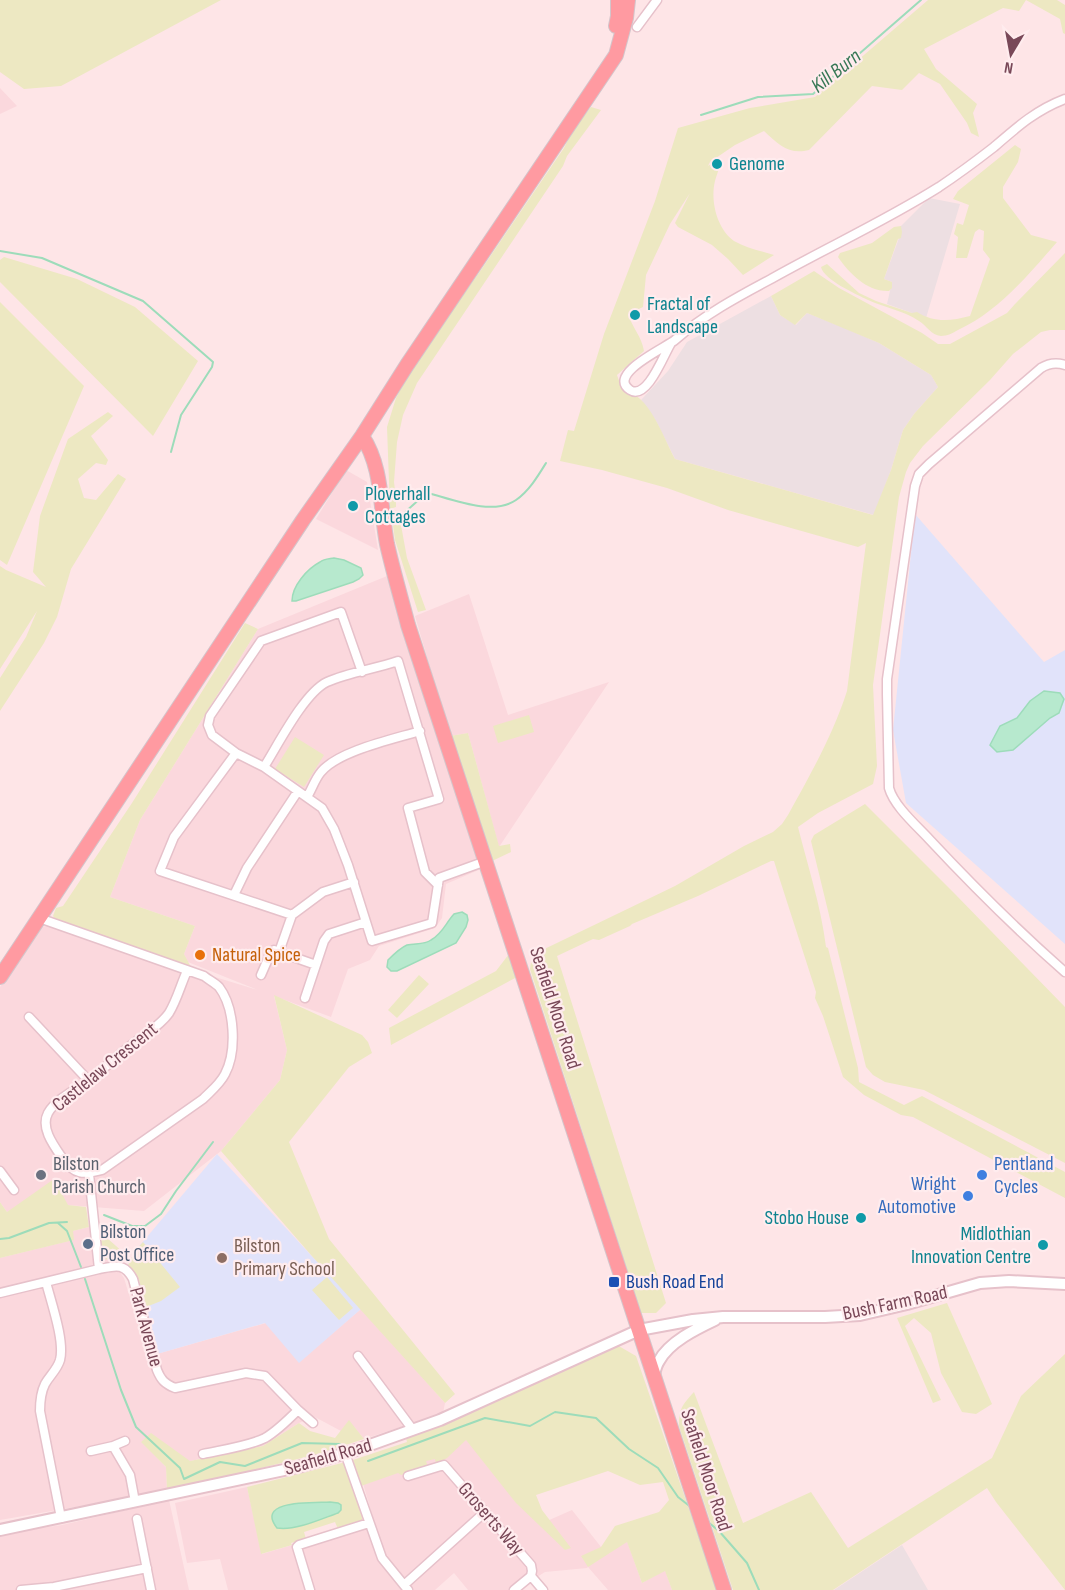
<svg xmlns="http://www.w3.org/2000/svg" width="1065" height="1590" viewBox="0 0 1065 1590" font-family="'Sofia Sans Condensed',sans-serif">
  <rect width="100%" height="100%" fill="#fee5e7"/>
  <path fill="#fbd8dd" d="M 0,88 L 17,106 L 0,114 Z
    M 346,470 L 367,482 L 378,550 L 316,519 Z
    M 387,576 L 481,869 L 446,884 L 442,918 L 435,928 L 379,946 L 370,960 L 348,969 L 331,1017 L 274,996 L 287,1050 L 280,1080 L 221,1151 L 144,1211 L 68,1205 L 7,1212 L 0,1202 L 0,987 L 39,927 L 48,926 L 258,990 L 188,962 L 184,954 L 195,926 L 110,897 L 140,820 L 258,629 Z
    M 469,594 L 508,715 L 609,682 L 499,847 L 468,733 L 450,736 L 415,616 Z
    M 89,1227 L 124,1278 L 147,1354 L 157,1354 L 266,1323 L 299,1362 L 361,1309 L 445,1403 L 443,1413 L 364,1439 L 349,1421 L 341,1431 L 313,1416 L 299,1423 L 263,1446 L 190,1461 L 142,1442 L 166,1467 L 167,1491 L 0,1520 L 0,1258 L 73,1240 L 73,1231 Z
    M 468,1437 L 547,1521 L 572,1510 L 601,1547 L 627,1541 L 642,1583 L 665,1570 L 672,1590 L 608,1590 L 588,1567 L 587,1568 L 545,1572 L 516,1590 L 468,1590 L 454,1573 L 435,1590 L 228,1590 L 220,1559 L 187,1563 L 175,1503 L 247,1487 L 262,1554 L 374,1521 L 362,1480 Z
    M 169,1500 L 189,1590 L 0,1590 L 0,1534 L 62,1525 Z"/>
  <path fill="#eddfe2" d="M 929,198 L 960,204 L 926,318 L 887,304 L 892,282 L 884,279 L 899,238 L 901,238 L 901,226 Z
    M 771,296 L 780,315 L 796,325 L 807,313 L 847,329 L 879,343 L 931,375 L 938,387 L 914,414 L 903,430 L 891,470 L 874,515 L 675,459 L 656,421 L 641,400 L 668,371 L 687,342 Z
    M 902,1545 L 928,1590 L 834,1590 Z"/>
  <path fill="#e1e3fa" d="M 915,514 L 1044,662 L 1065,650 L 1065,944 L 906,803 L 893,730 Z
    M 217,1154 L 361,1309 L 299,1363 L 265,1323 L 157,1354 L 139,1280 L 128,1265 L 135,1251 Z"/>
  <path fill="#ede8c2" d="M 0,0 L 221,0 L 61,86 L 24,89 L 0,72 Z
    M 928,0 L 1057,0 L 1065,5 L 1065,34 L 1063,33 L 1060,19 L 1026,0 L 1019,11 L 1003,8 L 924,49 L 936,69 L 977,104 L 973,113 L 979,137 L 971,133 L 967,123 L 940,84 L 919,73 L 902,90 L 872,86 L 809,150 C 789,155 779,145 764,131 L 735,145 L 710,162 L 708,166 L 711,164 L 719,168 C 718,172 716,177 715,181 C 710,201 717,229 734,241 C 746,248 761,251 774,255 L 743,275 L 728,259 L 712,245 L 678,227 L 675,223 L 690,193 L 670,224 L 646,275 L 643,307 L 628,314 C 632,327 642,337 644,351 L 617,375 C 620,387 630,391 639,398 C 655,412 665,440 675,459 L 873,515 L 891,470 L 903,430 L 914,414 L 938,387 L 931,375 L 879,343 L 807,313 L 795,325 L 780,315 L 771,296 L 814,271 L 839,288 L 922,333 L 938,344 L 950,344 L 1007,313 L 1015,304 L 1065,253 L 1065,330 L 1050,330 L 1041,332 L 1013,354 L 990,380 L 923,446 L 910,463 L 906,472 L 899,497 L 873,685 L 877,766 L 873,784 L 818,813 L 798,827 C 808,867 821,906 826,947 L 828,948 L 858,1068 L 859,1082 L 904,1105 L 922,1096 L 1065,1172 L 1065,1198 L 913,1117 L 901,1115 L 864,1095 L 843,1077 L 823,1016 L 815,998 L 816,992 L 779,877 L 774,861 L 771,861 L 698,896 L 632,924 L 630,926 L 599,940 L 593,939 L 557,956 L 666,1303 L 656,1313 L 641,1313 L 530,969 L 532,955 L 675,886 L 744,846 L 773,832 L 782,824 L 788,815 C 810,775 833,735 847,691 L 866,543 L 858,547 L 728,510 L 667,488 L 602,470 L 560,461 L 568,430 L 574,431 L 604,334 L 655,201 L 678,128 L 750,108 L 815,97 Z
    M 591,107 L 601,110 L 567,156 L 563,166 L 417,383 L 403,415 L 397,442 L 394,482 L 396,498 L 396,507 L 390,509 L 387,427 L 396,398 L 414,364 L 481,270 L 564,148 L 573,130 Z
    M 1015,145 L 1021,149 L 1018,162 L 1003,187 L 1003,198 L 1031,235 L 1057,242 C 1029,274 998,312 958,330 C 953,333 947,336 941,336 C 931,335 927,326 919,321 C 903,310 885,308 868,300 C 856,294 824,280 821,267 L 827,264 L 859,293 L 876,301 L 912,313 L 917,312 C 934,323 951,321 970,316 L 990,259 L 983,250 L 984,231 L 979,229 L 975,232 L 967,258 L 956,258 L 958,237 L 954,234 L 957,223 L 963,225 L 969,205 L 953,199 L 958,191 Z
    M 901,226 L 902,232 L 901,238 L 898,239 L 884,279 L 892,282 L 892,288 L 889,291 C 867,292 849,273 838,257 L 840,253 L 872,243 L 894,227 Z
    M 4,257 L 77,279 L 135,307 L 198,361 L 153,436 L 0,282 L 0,260 Z
    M 0,302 L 84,386 L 7,565 L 0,560 Z
    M 108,412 L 113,416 L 91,436 L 108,460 L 106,465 L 96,463 L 78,479 L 84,498 L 96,500 L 118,474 L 126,479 L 71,569 L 57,617 L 44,643 L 0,711 L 0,678 L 26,637 L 37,611 L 0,669 L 0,566 L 6,570 L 46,587 L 33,572 L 40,516 L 68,439 Z
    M 399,514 L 407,558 L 426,610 L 418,612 L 395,540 L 392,517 Z
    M 245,623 L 258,629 L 140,820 L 110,897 L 195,926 L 184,954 L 191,967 L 55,919 L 53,916 L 56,908 L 63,906 L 132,803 Z
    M 529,715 L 534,732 L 498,743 L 493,726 Z
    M 468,733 L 499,846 L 510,844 L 511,852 L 492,861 L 450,736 Z
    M 295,737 L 324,755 L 304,787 L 275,769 Z
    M 865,804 L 955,894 L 1065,1007 L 1065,1163 L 924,1090 L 885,1082 L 873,1075 L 866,1067 L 811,841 L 814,835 Z
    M 509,954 L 517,977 L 391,1045 L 389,1028 L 496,971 Z
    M 419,975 L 429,984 L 397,1018 L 388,1010 Z
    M 274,995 L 362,1035 L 368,1042 L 372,1053 L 349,1067 L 289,1142 L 329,1239 L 455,1394 L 445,1403 L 311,1255 L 221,1151 L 280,1080 L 287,1050 Z
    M 54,1179 L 68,1205 L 86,1207 L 89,1227 L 73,1231 L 74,1240 L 0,1258 L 0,1202 L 7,1212 Z
    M 107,1238 L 124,1253 L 119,1261 L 112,1262 L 102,1257 L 100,1239 Z
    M 143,1242 L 180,1287 L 161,1301 L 146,1307 L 139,1280 L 128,1265 L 135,1251 Z
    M 327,1277 L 353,1308 L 339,1320 L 312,1290 Z
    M 947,1303 L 992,1404 L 976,1414 L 962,1412 L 941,1373 L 931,1333 L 914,1318 L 905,1326 L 941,1400 L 933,1403 L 897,1318 Z
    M 617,1345 L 636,1356 L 717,1590 L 672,1590 L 665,1571 L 642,1583 L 627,1542 L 588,1567 L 581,1556 L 601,1547 L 615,1526 L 659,1512 L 669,1500 L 663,1482 L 640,1485 L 608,1471 L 536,1495 L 542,1510 L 571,1548 L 565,1550 L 516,1503 L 466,1440 L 447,1458 L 436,1464 L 435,1459 L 426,1461 L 428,1467 L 401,1475 L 398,1473 L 361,1486 L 353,1460 L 407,1442 L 406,1438 Z
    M 1065,1354 L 1065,1590 L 996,1502 L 987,1488 L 833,1590 L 733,1590 L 679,1426 C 679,1409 682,1405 694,1392 L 743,1523 L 811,1492 L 848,1548 L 992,1458 L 1021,1396 Z
    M 349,1420 L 364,1439 L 318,1454 L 167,1491 L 166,1467 L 141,1442 L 151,1433 L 190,1461 L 263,1446 L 299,1423 L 310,1431 L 335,1438 Z
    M 346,1462 L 363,1517 L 361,1522 L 338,1529 L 335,1522 L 304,1532 L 306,1539 L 291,1543 L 292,1545 L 261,1554 L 247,1487 Z"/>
  <path fill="#b7e9ce" stroke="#9ddcba" stroke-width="1.5" d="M 334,558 L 344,560 L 361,568 L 363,575 L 359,579 L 353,582 L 296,601 L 292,601 C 292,586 307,569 320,562 C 324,559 329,559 334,558 Z
    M 1044,691 L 1060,693 L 1064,699 L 1059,713 L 1050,718 L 1013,750 L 997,752 L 990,745 L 1000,726 L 1017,718 L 1030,701 Z
    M 462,912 L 467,915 L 468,920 L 466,927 L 456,943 L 397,971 L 391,971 L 387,967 L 388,960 C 393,955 400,948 407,945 C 415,943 424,945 431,940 C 443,933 445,924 454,914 Z
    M 330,1502 L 338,1503 L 341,1505 L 341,1510 L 338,1513 C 321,1519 295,1531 277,1528 C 254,1499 316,1503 330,1502 Z"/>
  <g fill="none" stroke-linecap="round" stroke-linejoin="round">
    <path stroke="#9ddcba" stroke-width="2" d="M 701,115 L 758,97 L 813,94 L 921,0
      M 0,251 L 42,258 L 143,301 L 213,362 L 212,367 L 181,415 L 171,452
      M 403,514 L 423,496 L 428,493 C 454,500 493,516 516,500 C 529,491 538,476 546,463
      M 104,1215 L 132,1226 L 145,1226 L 161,1214 L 176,1191 L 213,1142
      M 58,1223 L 67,1231 L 81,1267
      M 0,1239 L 9,1238 L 49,1223 L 67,1222
      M 85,1279 L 121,1390 L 136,1427 L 180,1468 L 184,1479 L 220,1462 L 245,1466 L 302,1443 L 340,1444
      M 368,1461 L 485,1418 L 530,1426 L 555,1412 L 596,1418 L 629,1449 L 658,1468 L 678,1497 L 692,1508
      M 708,1522 L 719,1531 L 747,1563 L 759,1590"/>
    <defs>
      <path id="minor" d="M 637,27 L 657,0
        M 671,343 C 664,354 647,401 630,390 C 606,374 667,347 675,340 C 704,315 737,297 771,279 C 826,248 885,221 939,187 C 957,175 976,161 994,147 C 1017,127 1036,110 1065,99
        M 1065,365 C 1056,362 1049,363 1041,368 L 929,464 L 919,474 L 915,486 L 887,679 L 887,694 L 889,788 C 894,806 916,825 929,839 C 972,885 1017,930 1065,972
        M 362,672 L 341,612 L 261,641 L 210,716 L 208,725 L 212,735 L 236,753 L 264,767 L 322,808 L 334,829 L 348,865 L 372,941 L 432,923 L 439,878 L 486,861
        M 236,753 L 174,837 L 160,871 L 292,915
        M 264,767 C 278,745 304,693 327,682 C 349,672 375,669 398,661 L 439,799 L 408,808 L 425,872 L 438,885
        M 307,797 C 312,789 315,779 321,772 C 338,751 394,739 420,731
        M 354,882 L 323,892 L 292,915 L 279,952 L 316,965 L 324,941 L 329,934 L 366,922
        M 234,895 L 247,868 L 298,791
        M 39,918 L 204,976 C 209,980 215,983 219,987 C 235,1008 237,1051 225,1074 C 220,1084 211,1091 203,1099 L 102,1170 C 84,1175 74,1175 63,1159 C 54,1146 40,1128 48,1113 C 56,1099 75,1090 88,1081 C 104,1069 118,1055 134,1043 C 146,1033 160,1026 169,1013 C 177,1000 181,984 187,971
        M 261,975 L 271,952 L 274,950 L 279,952
        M 305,998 L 316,965
        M 29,1017 L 88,1080
        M 0,1171 L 14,1190
        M 89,1174 L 99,1269
        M 46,1282 C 51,1302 65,1341 60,1360 C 57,1370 50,1375 45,1384 C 41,1392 40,1401 40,1411 L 61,1518
        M 0,1293 L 99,1269 C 115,1266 124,1262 133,1279 L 157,1370 C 161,1380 165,1384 175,1388 L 246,1373 L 265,1376 L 298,1410 L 313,1423
        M 358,1356 L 413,1430
        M 113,1446 L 125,1441
        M 91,1451 L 113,1446 L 130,1475 L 135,1502
        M 345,1453 L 382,1558 L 408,1590
        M 203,1454 C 221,1450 249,1446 265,1438 C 277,1431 288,1420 298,1410
        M 408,1476 L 444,1465 L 531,1565 L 532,1571 L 531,1576
        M 137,1519 L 151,1590
        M 531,1576 L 543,1590
        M 404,1585 L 485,1512
        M 21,1590 L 54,1587 L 147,1568
        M 310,1590 L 297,1547 L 299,1545 L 369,1523
        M 514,1590 L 531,1576"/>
      <path id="tertiary" d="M 654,1375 C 655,1371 656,1365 659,1361 C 669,1342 696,1329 715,1320
        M 0,1530 L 298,1467 L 356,1450 L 440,1420 L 639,1330 L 693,1320 L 723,1317 L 825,1317 L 860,1315 L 907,1304 L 980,1283 L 1009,1281 L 1065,1284"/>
      <path id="primary" d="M 616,26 L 618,16 L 618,0
        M 362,436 C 383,467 380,508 387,544 C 393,571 401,598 408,625 L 724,1590
        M 0,977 L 303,520 L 362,436 L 407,365 L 616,55 L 626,18 L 628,0"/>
    </defs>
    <use href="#minor" stroke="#e6c1ca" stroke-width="11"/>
    <use href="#tertiary" stroke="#e6c1ca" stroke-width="14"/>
    <use href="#primary" stroke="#d4c4ca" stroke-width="16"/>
    <use href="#minor" stroke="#fff" stroke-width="8"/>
    <use href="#tertiary" stroke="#fff" stroke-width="10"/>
    <use href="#primary" stroke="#ff9aa1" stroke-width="14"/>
  </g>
  <g fill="#0f9aa8" stroke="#ffecee" stroke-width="2">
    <circle cx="717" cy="164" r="6"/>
    <circle cx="635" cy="315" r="6"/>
    <circle cx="353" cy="506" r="6"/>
    <circle cx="861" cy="1218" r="6"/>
    <circle cx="1043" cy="1245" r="6"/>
  </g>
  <circle fill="#e8710a" stroke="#ffecee" stroke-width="2" cx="200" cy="955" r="6"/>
  <circle fill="#6b7280" stroke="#ffecee" stroke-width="2" cx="41" cy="1175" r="6"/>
  <g fill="#3f7fe0" stroke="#ffecee" stroke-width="2">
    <circle cx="982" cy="1175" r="6"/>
    <circle cx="968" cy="1196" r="6"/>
  </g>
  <circle fill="#5c6f8a" stroke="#ffecee" stroke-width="2" cx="88" cy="1244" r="6"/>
  <circle fill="#8d6e63" stroke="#ffecee" stroke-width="2" cx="222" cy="1258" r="6"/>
  <rect fill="#1a4fb4" stroke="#ffecee" stroke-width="2" x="608" y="1276" width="12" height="12" rx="3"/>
  <g text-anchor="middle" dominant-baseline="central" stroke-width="4.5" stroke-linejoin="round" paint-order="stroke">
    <g font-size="20" fill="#0d838f" stroke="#ffecee" text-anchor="start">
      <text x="729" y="164">Genome</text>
      <text x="647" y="304">Fractal of<tspan x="647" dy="23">Landscape</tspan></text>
      <text x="365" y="494">Ploverhall<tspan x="365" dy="23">Cottages</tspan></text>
      <text x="849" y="1218" text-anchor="end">Stobo House</text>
      <text x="1031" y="1234" text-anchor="end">Midlothian<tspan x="1031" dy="23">Innovation Centre</tspan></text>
    </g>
    <g font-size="20" fill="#c56008" stroke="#ffecee" text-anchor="start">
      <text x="212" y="955">Natural Spice</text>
    </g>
    <g font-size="20" fill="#794858" stroke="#ffecee">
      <text transform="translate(555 1008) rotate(72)">Seafield Moor Road</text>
      <text transform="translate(105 1067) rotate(-39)">Castlelaw Crescent</text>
      <text transform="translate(895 1303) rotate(-12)">Bush Farm Road</text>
      <text transform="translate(146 1327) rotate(75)">Park Avenue</text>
      <text transform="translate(328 1457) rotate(-16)">Seafield Road</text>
      <text transform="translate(706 1470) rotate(72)">Seafield Moor Road</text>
      <text transform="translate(491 1519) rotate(49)">Groserts Way</text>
    </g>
    <g font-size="20" fill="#5b616d" stroke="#ffecee" text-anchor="start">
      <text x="53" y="1164">Bilston<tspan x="53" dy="23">Parish Church</tspan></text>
    </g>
    <g font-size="20" fill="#366cbe" stroke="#ffecee" text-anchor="start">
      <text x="994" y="1164">Pentland<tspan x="994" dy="23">Cycles</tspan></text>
      <text x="956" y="1184" text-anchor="end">Wright<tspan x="956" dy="23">Automotive</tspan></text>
    </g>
    <g font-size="20" fill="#4e5e75" stroke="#ffecee" text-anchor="start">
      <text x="100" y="1232">Bilston<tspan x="100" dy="23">Post Office</tspan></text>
    </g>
    <g font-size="20" fill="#785e54" stroke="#ffecee" text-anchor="start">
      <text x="234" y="1246">Bilston<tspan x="234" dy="23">Primary School</tspan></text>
    </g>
    <g font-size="20" fill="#164399" stroke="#ffecee" text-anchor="start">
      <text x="626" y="1282">Bush Road End</text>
    </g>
    <g font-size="21" font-style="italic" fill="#387856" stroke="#ffecee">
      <text transform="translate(836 71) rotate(-38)">Kill Burn</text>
    </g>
  </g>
  <g transform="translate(1011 54) rotate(190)" stroke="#ffecee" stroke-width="4.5" paint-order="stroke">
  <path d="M0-4.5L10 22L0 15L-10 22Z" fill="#794858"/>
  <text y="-9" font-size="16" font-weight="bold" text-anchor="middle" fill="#794858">N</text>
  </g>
</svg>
